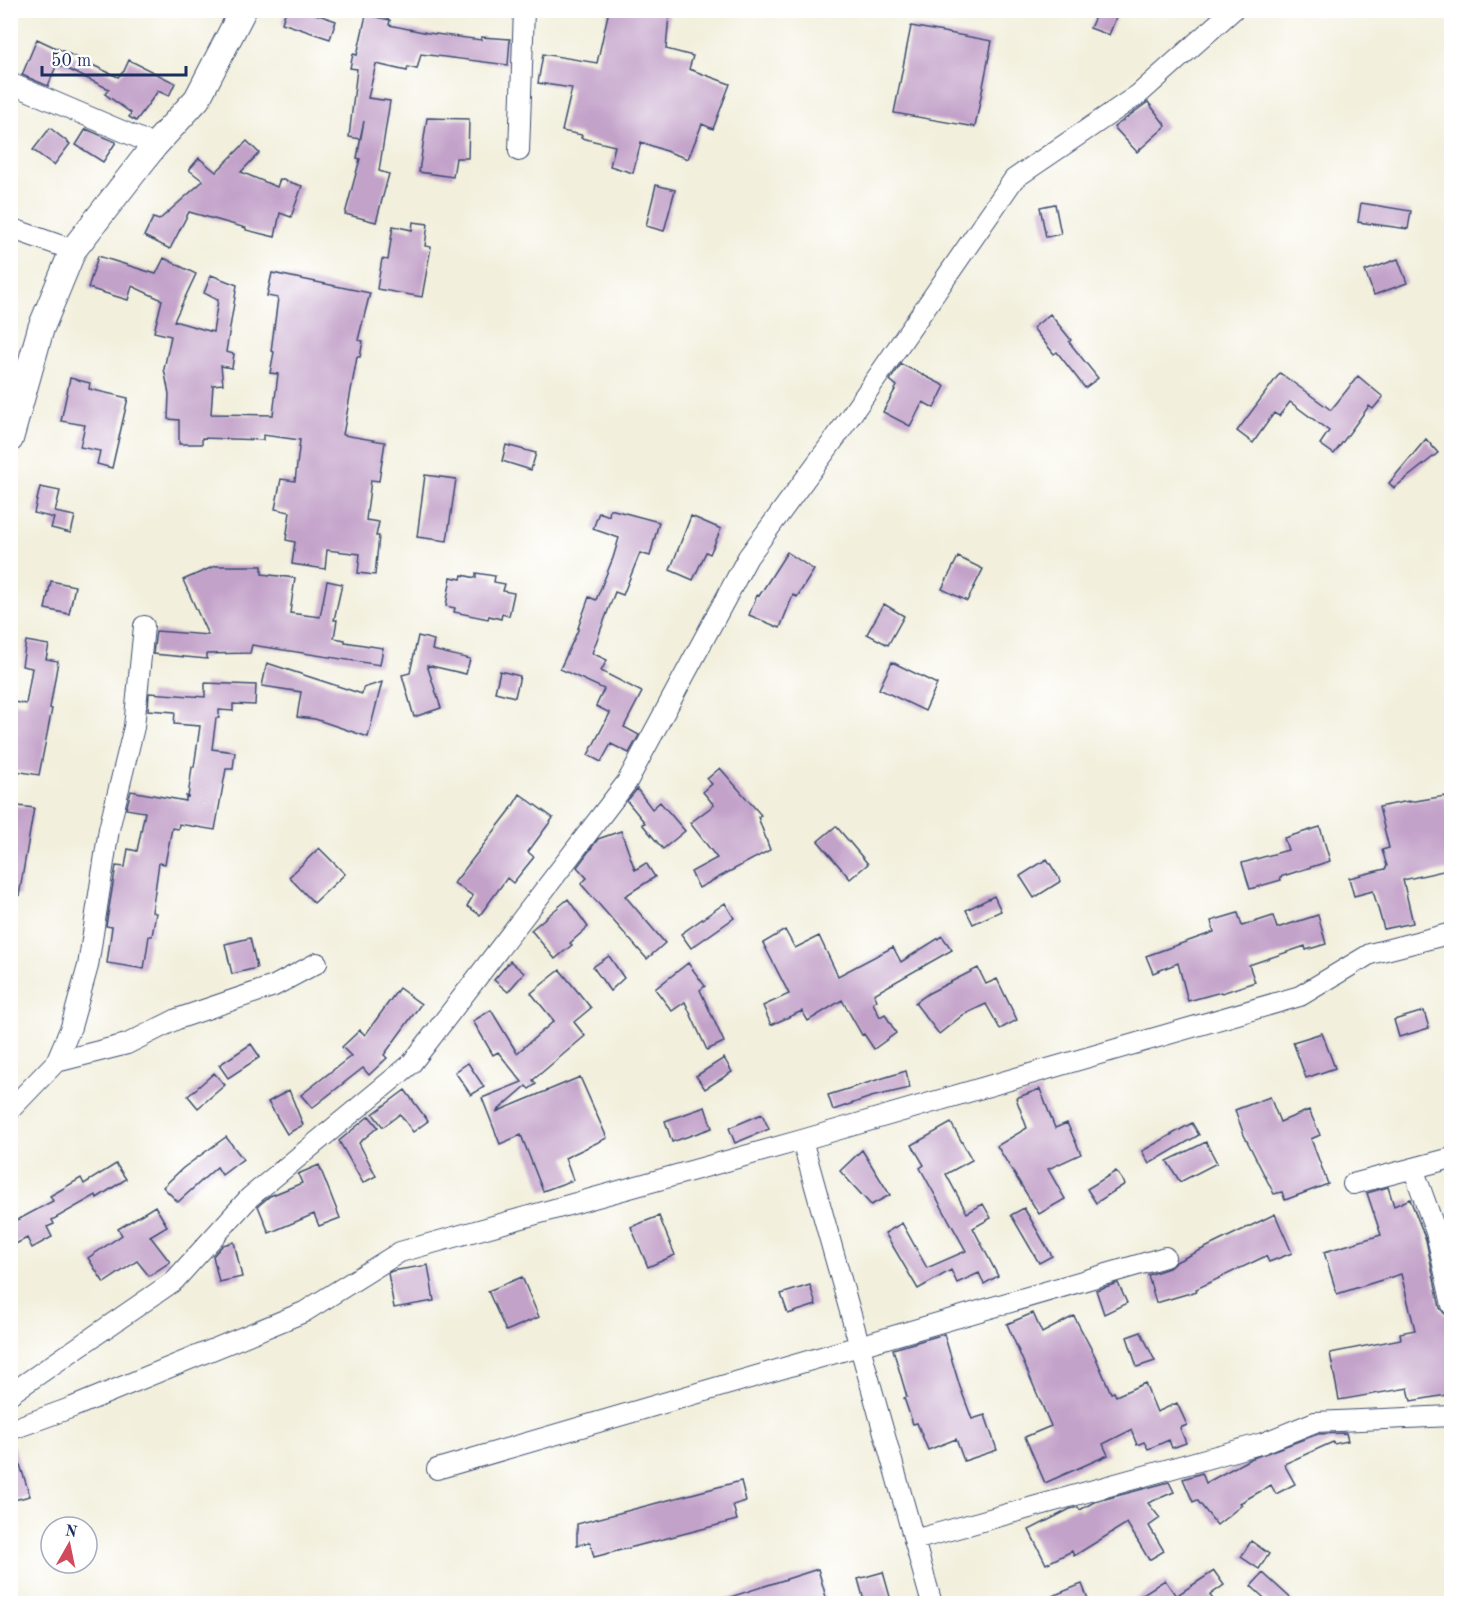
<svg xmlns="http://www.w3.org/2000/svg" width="1462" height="1614" viewBox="0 0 1462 1614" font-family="'Old Standard TT',serif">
  <rect width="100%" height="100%" fill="#fff"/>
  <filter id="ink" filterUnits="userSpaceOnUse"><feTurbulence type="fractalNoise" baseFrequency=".0167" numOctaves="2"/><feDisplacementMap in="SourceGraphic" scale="12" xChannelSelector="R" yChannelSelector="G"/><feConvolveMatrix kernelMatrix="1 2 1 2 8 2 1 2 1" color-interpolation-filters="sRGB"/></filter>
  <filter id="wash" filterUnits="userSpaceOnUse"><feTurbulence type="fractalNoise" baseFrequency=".008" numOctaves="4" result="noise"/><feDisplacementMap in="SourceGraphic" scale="24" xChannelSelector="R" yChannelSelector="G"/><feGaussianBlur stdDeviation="1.35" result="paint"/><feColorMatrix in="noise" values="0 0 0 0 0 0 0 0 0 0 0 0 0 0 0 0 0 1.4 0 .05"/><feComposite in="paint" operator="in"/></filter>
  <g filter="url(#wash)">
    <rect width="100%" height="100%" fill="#f2efdc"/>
    <g id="blocks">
      <path fill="#c3a2c9" d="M 286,10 L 304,10 L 336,21 L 330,39 L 282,23 Z
        M 609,10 L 638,10 L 669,15 L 666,49 L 693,56 L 689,69 L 730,84 L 713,129 L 702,124 L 688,159 L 641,142 L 633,173 L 610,166 L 615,146 L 581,138 L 582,135 L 562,131 L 572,88 L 538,83 L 543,54 L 597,63 Z
        M 1098,10 L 1119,10 L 1109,35 L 1090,28 Z
        M 366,15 L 390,20 L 389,25 L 428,33 L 481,40 L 481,37 L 510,39 L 508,65 L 421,54 L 417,69 L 408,67 L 407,71 L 376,64 L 368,98 L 390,101 L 379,171 L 389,174 L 376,222 L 345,214 L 360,159 L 357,158 L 364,121 L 360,139 L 349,137 L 357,69 L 350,68 L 353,54 L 357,55 Z
        M 911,26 L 992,41 L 975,127 L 894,113 Z
        M 37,39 L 118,77 L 124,71 L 129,60 L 175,83 L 169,96 L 158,91 L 136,121 L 129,117 L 131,113 L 105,94 L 109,89 L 57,64 L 48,86 L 22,75 Z
        M 1148,102 L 1166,126 L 1137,152 L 1114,127 Z
        M 427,118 L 469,119 L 468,158 L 456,158 L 453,177 L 419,172 Z
        M 50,128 L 70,144 L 54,165 L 33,150 Z
        M 86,129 L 116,142 L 103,162 L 76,145 Z
        M 247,141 L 259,153 L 241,172 L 277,187 L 280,179 L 302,186 L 291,217 L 280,213 L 275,237 L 246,230 L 246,228 L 189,212 L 170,249 L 144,236 L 153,218 L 159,220 L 203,181 L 189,170 L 199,158 L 216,172 Z
        M 656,185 L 675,190 L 664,231 L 646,226 Z
        M 1361,203 L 1411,211 L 1408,229 L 1358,222 Z
        M 1055,204 L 1061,234 L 1046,237 L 1040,207 Z
        M 413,222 L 428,224 L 425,246 L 431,247 L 422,297 L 377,289 L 382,259 L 388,260 L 393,226 L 412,230 Z
        M 98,256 L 156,274 L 164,258 L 196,274 L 174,321 L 213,332 L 218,300 L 204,293 L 211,275 L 237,285 L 226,352 L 234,354 L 232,368 L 221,366 L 223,384 L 213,385 L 211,414 L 273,415 L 278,374 L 270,373 L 274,352 L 271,351 L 278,298 L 267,296 L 272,273 L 370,293 L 358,340 L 363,341 L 360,357 L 357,357 L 343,435 L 385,442 L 379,481 L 371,480 L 366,520 L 379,522 L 376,536 L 379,536 L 375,575 L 358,573 L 360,554 L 327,550 L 325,569 L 292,564 L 295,542 L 286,540 L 290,512 L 275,509 L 281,479 L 295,481 L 300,440 L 263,435 L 263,440 L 202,438 L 202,444 L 179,444 L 179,420 L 168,419 L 169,394 L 164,369 L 171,336 L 154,332 L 162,300 L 132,286 L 128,300 L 88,288 Z
        M 1398,259 L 1407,283 L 1374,295 L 1365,271 Z
        M 1050,314 L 1071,340 L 1069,342 L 1098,378 L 1085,388 L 1057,352 L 1054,354 L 1033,328 Z
        M 901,364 L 945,386 L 934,408 L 923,402 L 910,426 L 883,412 L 897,386 L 890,380 Z
        M 1280,373 L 1331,410 L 1358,376 L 1383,397 L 1373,409 L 1369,406 L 1334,454 L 1320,444 L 1329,431 L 1290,402 L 1279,416 L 1274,413 L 1253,443 L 1237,431 Z
        M 70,378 L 90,383 L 89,389 L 128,398 L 112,468 L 97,464 L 100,451 L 80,447 L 85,425 L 61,421 Z
        M 1426,439 L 1438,453 L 1394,488 L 1389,483 Z
        M 506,445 L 536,453 L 531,470 L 502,461 Z
        M 425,475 L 456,479 L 447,541 L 417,537 Z
        M 40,487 L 60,491 L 55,512 L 75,516 L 71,533 L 51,528 L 54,518 L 34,513 Z
        M 610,509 L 659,522 L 650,556 L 640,553 L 623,595 L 615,592 L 592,653 L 607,660 L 601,671 L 642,692 L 624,727 L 639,735 L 629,753 L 611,744 L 601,762 L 588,755 L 610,713 L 596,706 L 604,689 L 560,669 L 579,628 L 578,628 L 589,597 L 596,600 L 613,558 L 619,538 L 593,529 L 599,512 L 609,516 Z
        M 691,516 L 721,529 L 710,554 L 706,552 L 693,580 L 670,570 Z
        M 787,552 L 814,570 L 797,597 L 793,595 L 780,628 L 749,615 L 757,595 L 759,596 Z
        M 958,557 L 983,569 L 967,601 L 942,589 Z
        M 215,566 L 262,566 L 262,574 L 295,578 L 290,613 L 320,617 L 327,581 L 342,584 L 334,620 L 337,620 L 334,638 L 345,640 L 345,642 L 383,648 L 380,665 L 252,645 L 250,653 L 207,654 L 207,659 L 153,654 L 156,631 L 208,635 L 183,580 Z
        M 476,573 L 495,576 L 494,582 L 505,584 L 503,591 L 514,593 L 509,616 L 502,614 L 501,619 L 489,616 L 488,619 L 454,612 L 455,608 L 446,606 L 451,577 L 461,579 L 462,575 L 476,578 Z
        M 51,581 L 75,586 L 69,614 L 45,609 Z
        M 884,604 L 904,616 L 888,645 L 867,634 Z
        M 418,636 L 434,640 L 432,650 L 470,659 L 466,674 L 427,665 L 441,708 L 414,717 L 402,675 L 410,673 Z
        M 26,641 L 49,645 L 46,659 L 58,661 L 50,708 L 52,709 L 39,775 L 10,770 L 10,724 L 14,702 L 26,704 L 32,668 L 22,666 Z
        M 892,662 L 937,684 L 925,711 L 879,689 Z
        M 267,663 L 362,694 L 363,688 L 382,682 L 368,737 L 315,719 L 297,717 L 301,692 L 262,686 Z
        M 500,671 L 520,676 L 515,697 L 495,692 Z
        M 205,683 L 256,685 L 255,705 L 233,704 L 233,711 L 219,710 L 219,718 L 216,718 L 212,749 L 235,752 L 233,769 L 226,769 L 215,830 L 179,824 L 178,829 L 172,828 L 165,864 L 159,863 L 152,912 L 156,913 L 152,936 L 149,936 L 144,969 L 107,963 L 112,927 L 106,926 L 116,866 L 125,867 L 128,849 L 137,851 L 145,812 L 126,809 L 131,791 L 186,801 L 186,796 L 188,797 L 192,767 L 194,767 L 200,726 L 174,724 L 175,712 L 148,710 L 149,693 L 205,697 Z
        M 720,768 L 761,815 L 758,817 L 770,850 L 699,888 L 691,872 L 717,858 L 690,823 L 714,805 L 703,792 L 712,784 L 707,779 Z
        M 637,789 L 652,809 L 660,802 L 685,831 L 663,849 L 642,824 L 645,823 L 627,801 Z
        M 520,794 L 553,818 L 528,852 L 534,857 L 513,883 L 507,878 L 480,915 L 467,906 L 473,896 L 454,883 L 509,812 Z
        M 1445,796 L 1452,831 L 1452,869 L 1403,880 L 1413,923 L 1384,929 L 1373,891 L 1354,896 L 1349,878 L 1385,869 L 1387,866 L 1382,850 L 1389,848 L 1379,807 L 1409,801 L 1409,802 Z
        M 10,805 L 34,808 L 19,896 L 10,895 Z
        M 836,826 L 868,864 L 850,879 L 818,841 Z
        M 1320,827 L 1330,861 L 1280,877 L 1281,880 L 1250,889 L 1242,863 L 1288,850 L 1284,838 Z
        M 621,831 L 635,870 L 646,863 L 655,877 L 625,896 L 665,943 L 647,959 L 581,884 L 587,878 L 577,867 L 598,839 Z
        M 319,848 L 345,874 L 314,903 L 289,877 Z
        M 1047,859 L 1061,881 L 1034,898 L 1020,876 Z
        M 994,896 L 1001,911 L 973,924 L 966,910 Z
        M 568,899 L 588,927 L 570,943 L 572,945 L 555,959 L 531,930 Z
        M 725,903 L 734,918 L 691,948 L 681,934 Z
        M 1238,913 L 1242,926 L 1273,916 L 1277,928 L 1318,915 L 1326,944 L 1306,950 L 1305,946 L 1249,965 L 1255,982 L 1222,993 L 1221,992 L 1188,1001 L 1178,963 L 1153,973 L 1146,956 L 1214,932 L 1211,921 Z
        M 785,930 L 795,948 L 819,936 L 838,976 L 893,947 L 901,962 L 942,936 L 952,950 L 874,994 L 877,1000 L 873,1003 L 880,1017 L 885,1014 L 896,1033 L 874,1049 L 864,1034 L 862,1035 L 842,1000 L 808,1021 L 802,1011 L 771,1025 L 763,1006 L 789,994 L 763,943 Z
        M 250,938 L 257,968 L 232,974 L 225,944 Z
        M 609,956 L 624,978 L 610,991 L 593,967 Z
        M 510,961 L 524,973 L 508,992 L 494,980 Z
        M 688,963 L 705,986 L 700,990 L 724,1042 L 707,1050 L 685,1002 L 672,1011 L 655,989 Z
        M 978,968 L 986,984 L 997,979 L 1017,1020 L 1000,1029 L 986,1004 L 963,1015 L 939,1034 L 915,1003 L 929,993 Z
        M 560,970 L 591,1008 L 574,1022 L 585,1036 L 533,1080 L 536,1084 L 529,1089 L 526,1086 L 496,1112 L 580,1077 L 607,1138 L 565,1158 L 573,1180 L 543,1191 L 521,1135 L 500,1144 L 482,1098 L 522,1082 L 498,1052 L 493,1055 L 473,1021 L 491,1010 L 517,1053 L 554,1021 L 531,993 Z
        M 399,988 L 421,1004 L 384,1055 L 387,1058 L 369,1075 L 363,1068 L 312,1108 L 301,1095 L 351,1056 L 342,1047 L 360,1030 L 365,1035 Z
        M 1424,1011 L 1429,1028 L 1399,1037 L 1394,1020 Z
        M 1322,1033 L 1335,1068 L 1306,1078 L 1293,1042 Z
        M 251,1044 L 260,1057 L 228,1078 L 219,1065 Z
        M 724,1058 L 732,1072 L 705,1089 L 696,1076 Z
        M 468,1063 L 484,1087 L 471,1095 L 455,1072 Z
        M 906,1071 L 910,1088 L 871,1097 L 833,1110 L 828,1095 Z
        M 214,1073 L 225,1085 L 198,1108 L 188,1096 Z
        M 1040,1089 L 1055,1128 L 1067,1123 L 1081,1154 L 1048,1169 L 1065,1199 L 1039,1214 L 997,1146 L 1027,1128 L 1016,1098 Z
        M 289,1090 L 303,1125 L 287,1134 L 268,1102 Z
        M 405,1090 L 428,1121 L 413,1132 L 400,1114 L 383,1127 L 373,1114 Z
        M 1270,1097 L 1280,1122 L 1309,1110 L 1320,1135 L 1311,1139 L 1328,1184 L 1285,1200 L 1282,1192 L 1274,1194 L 1244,1135 L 1235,1110 Z
        M 705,1107 L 712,1128 L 672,1142 L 665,1121 Z
        M 762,1114 L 769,1129 L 735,1143 L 729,1128 Z
        M 369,1116 L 378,1127 L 359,1143 L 376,1176 L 363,1183 L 339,1141 Z
        M 951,1123 L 972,1160 L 946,1174 L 967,1213 L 983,1204 L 991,1218 L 973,1228 L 998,1276 L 984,1284 L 979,1273 L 957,1283 L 951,1270 L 918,1289 L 885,1233 L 902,1223 L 927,1268 L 966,1251 L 920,1168 L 924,1165 L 912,1145 Z
        M 1192,1123 L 1199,1135 L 1149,1164 L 1142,1151 Z
        M 226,1137 L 243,1159 L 222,1175 L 217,1167 L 178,1202 L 163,1187 L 183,1168 Z
        M 1206,1142 L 1217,1163 L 1180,1182 L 1167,1161 Z
        M 862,1150 L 890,1195 L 871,1205 L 840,1171 Z
        M 116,1164 L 126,1179 L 97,1198 L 96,1195 L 52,1220 L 54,1224 L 47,1227 L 52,1237 L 32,1248 L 27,1238 L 10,1247 L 10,1224 L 53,1201 L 50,1196 L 81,1178 L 84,1184 Z
        M 319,1165 L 340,1218 L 319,1226 L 314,1214 L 269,1233 L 258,1206 L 270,1196 L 302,1183 L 298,1174 Z
        M 1116,1171 L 1125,1184 L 1096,1203 L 1087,1189 Z
        M 1388,1187 L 1394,1206 L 1410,1199 L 1426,1240 L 1440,1308 L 1444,1313 L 1449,1317 L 1452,1326 L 1452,1394 L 1411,1401 L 1408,1388 L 1339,1400 L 1330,1353 L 1401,1339 L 1400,1333 L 1415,1330 L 1401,1274 L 1337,1294 L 1324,1252 L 1381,1235 L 1367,1193 Z
        M 155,1206 L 167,1226 L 150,1236 L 170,1262 L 149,1276 L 137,1261 L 104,1283 L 88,1258 L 122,1235 L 118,1229 Z
        M 1024,1208 L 1052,1256 L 1039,1263 L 1011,1215 Z
        M 1275,1214 L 1292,1253 L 1269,1262 L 1266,1256 L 1196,1289 L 1197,1291 L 1156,1303 L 1148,1275 L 1169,1268 L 1176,1262 Z
        M 659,1216 L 675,1255 L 648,1267 L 631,1227 Z
        M 234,1242 L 242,1277 L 219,1282 L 213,1256 L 223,1245 Z
        M 428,1265 L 434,1301 L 394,1308 L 388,1273 L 392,1271 Z
        M 522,1277 L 539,1317 L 506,1331 L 488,1291 Z
        M 1118,1283 L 1127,1303 L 1104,1314 L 1096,1290 Z
        M 810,1285 L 816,1305 L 788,1314 L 781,1294 Z
        M 1033,1313 L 1042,1333 L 1074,1316 L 1095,1356 L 1111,1393 L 1114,1392 L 1116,1396 L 1145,1383 L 1157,1412 L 1177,1403 L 1187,1425 L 1180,1428 L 1186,1443 L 1172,1448 L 1169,1440 L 1148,1449 L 1144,1442 L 1137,1445 L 1131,1430 L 1103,1444 L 1108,1455 L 1045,1483 L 1025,1437 L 1051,1426 L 1007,1324 Z
        M 1141,1332 L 1155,1361 L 1137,1367 L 1127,1337 Z
        M 944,1334 L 960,1387 L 972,1419 L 985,1415 L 997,1450 L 964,1461 L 956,1439 L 928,1450 L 917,1423 L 913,1424 L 904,1398 L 907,1397 L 893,1349 Z
        M 1346,1433 L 1348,1441 L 1334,1444 L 1333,1442 L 1284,1464 L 1295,1484 L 1276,1494 L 1271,1485 L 1240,1503 L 1242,1505 L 1217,1525 L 1197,1500 L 1193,1502 L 1183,1479 L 1202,1473 L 1206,1483 L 1250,1459 L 1318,1434 Z
        M 10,1446 L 14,1446 L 30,1496 L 10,1501 Z
        M 741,1481 L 746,1501 L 733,1505 L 737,1520 L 594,1557 L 590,1542 L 577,1545 L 577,1524 Z
        M 1169,1482 L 1174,1492 L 1148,1503 L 1160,1518 L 1149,1526 L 1164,1551 L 1149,1560 L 1127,1523 L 1074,1556 L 1072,1551 L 1046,1564 L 1029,1530 L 1070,1509 L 1078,1507 L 1080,1510 L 1094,1502 Z
        M 1251,1541 L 1269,1554 L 1259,1569 L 1241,1557 Z
        M 818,1569 L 828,1604 L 722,1604 L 721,1600 Z
        M 1214,1571 L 1224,1585 L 1210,1595 L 1216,1604 L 1127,1604 L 1165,1580 L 1176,1596 Z
        M 883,1572 L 892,1604 L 865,1604 L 858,1579 Z
        M 1263,1573 L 1297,1604 L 1271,1604 L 1251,1586 Z
        M 1082,1584 L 1090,1604 L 1035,1604 L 1035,1603 Z"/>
    </g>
  </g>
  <g filter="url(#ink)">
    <use href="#blocks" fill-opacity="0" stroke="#3b4c71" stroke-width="1.5"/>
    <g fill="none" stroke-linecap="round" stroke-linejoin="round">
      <defs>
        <path id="minor" d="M 10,83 L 155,145
          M 519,151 L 524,10
          M 10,228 L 73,250
          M 56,1062 L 127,1044 L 177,1019 L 274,986 L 317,963
          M 10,1110 L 56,1062 L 71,1027 L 88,966 L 109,829 L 134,727 L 144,626
          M 802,1140 L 932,1604
          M 1413,1168 L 1436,1232 L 1452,1305
          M 1353,1184 L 1452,1158
          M 10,1394 L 174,1281 L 250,1197 L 411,1064 L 627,782 L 748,557 L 836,437 L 1014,179 L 1139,94 L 1233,10
          M 10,1430 L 73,1407 L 304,1312 L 400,1252 L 802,1140 L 1300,996 L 1370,954 L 1452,933
          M 437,1469 L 1165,1257
          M 914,1540 L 1263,1443 L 1315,1422 L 1452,1416"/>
        <path id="major" d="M 10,439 L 41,328 L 73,250 L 155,145 L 197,99 L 243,10"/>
      </defs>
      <use href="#minor" stroke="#3b4c71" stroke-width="22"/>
      <use href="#major" stroke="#3b4c71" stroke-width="28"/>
      <use href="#minor" stroke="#fff" stroke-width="20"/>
      <use href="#major" stroke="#fff" stroke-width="26"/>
    </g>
  </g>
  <rect width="1462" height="1614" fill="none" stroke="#fff" stroke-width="36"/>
  <g transform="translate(69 1545) rotate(9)"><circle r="28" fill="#ffffff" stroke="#a4acbf" stroke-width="1.5"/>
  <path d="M0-4.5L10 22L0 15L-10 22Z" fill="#d1495b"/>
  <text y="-9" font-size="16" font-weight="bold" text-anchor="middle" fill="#1b2f5e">N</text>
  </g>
  <path d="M42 66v9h144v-9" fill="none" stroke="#1b2f5e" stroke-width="3"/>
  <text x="51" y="66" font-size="18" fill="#1b2f5e" stroke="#ffffff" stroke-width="4.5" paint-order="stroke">50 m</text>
</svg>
